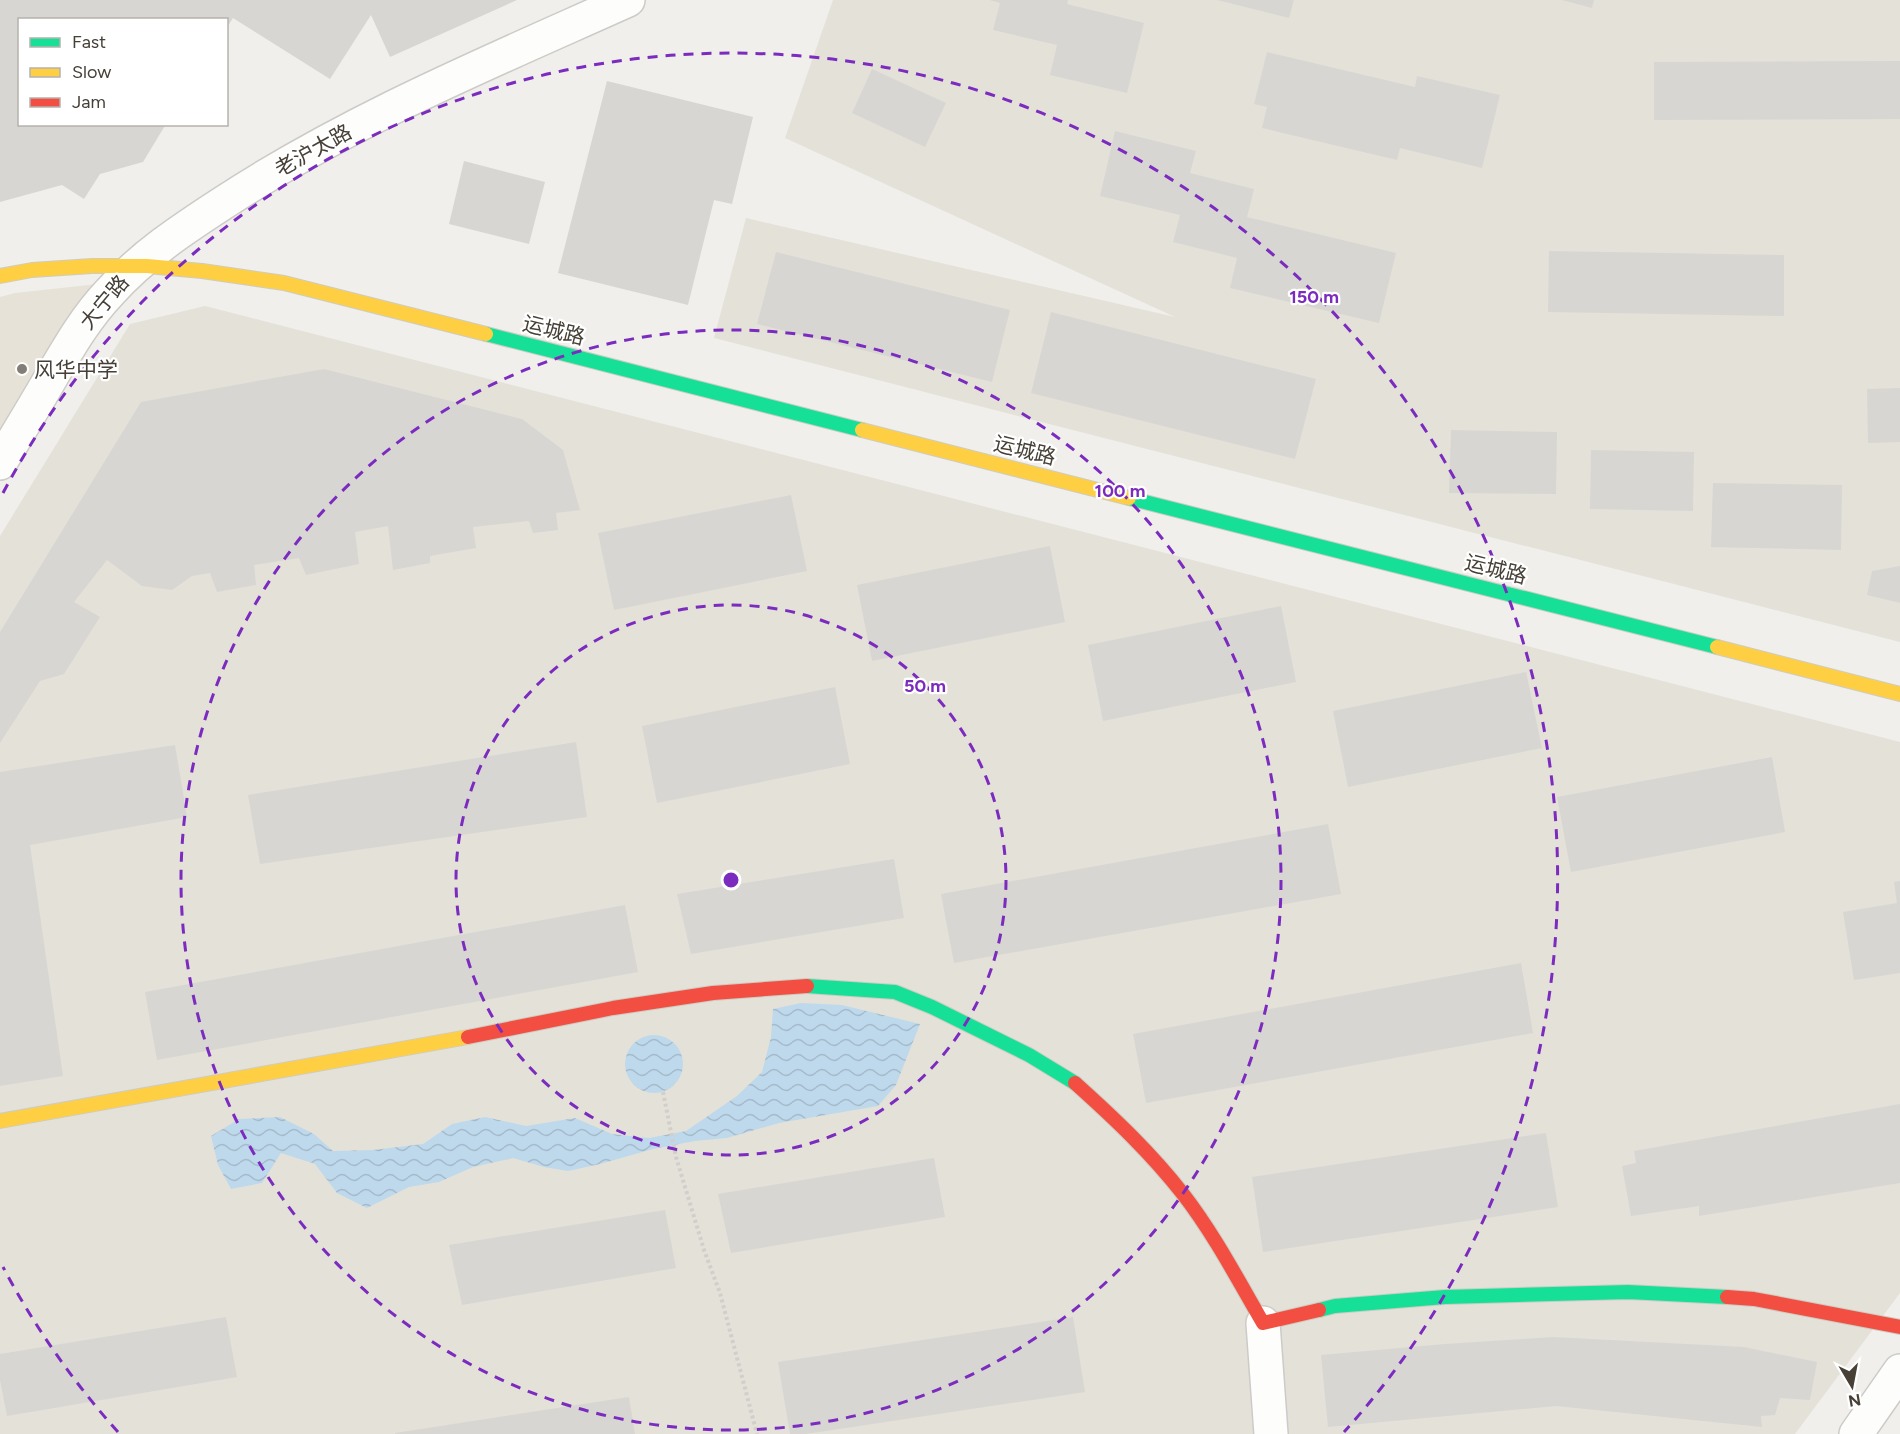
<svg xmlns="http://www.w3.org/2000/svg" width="1900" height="1434" viewBox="0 0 1900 1434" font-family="Figtree,'Noto Sans SC',sans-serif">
  <defs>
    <pattern id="water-waves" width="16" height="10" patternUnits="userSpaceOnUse" patternTransform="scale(1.5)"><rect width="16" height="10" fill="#bed9ec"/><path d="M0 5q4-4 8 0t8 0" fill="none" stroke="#a5bbcb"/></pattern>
  </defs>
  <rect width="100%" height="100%" fill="#f0efeb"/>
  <path fill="#e4e1d8" d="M 833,0 L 1900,0 L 1900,642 L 714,338 L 746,218 L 1175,317 L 785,138 Z
    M 205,306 L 1900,742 L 1900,1293 L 1795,1434 L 0,1434 L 0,536 L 130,324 Z"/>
  <path fill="#e6e2d7" d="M 98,284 L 0,441 L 0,297 L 15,293 Z"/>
  <path fill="url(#water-waves)" d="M 801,1003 L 842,1005 L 920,1024 L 896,1085 L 878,1106 L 779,1123 L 727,1138 L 695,1141 L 653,1149 L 600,1164 L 568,1171 L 544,1167 L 513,1158 L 473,1167 L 439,1182 L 409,1187 L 367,1208 L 337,1193 L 315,1164 L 281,1153 L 262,1183 L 231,1189 L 218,1165 L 211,1136 L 239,1119 L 280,1117 L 314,1134 L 333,1151 L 373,1150 L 423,1144 L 452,1124 L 485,1117 L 526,1126 L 575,1118 L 612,1134 L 649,1138 L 686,1131 L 737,1096 L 762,1072 L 771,1037 L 773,1009 Z
    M625 1064a29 29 0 1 1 58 0a29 29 0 1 1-58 0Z"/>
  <path fill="#d8d6d2" d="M 0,0 L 517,0 L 390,57 L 371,15 L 330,79 L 233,18 L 226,29 L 226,20 L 20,20 L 20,124 L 166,124 L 143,162 L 100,174 L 84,199 L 62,185 L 0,202 Z
    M 990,0 L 1068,0 L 1067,4 L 1144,23 L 1127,93 L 1050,75 L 1057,45 L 993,30 L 1000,3 Z
    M 1217,0 L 1294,0 L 1289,18 Z
    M 1562,0 L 1594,0 L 1592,8 Z
    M 1267,52 L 1415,87 L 1417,76 L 1500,95 L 1482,168 L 1400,148 L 1397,160 L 1262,128 L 1267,107 L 1254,104 Z
    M 1900,61 L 1900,119 L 1654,120 L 1654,62 Z
    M 872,69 L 946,103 L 925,147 L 852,113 Z
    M 607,81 L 753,117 L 732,204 L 714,200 L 688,305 L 558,273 Z
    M 1115,131 L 1196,151 L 1190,173 L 1254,189 L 1247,217 L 1396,253 L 1379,323 L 1230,288 L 1237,258 L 1173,242 L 1180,215 L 1100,196 Z
    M 464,161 L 545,182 L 529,244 L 449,224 Z
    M 1549,251 L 1784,255 L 1784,316 L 1548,312 Z
    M 776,252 L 1010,310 L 992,382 L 757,324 Z
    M 1051,312 L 1316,379 L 1295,459 L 1031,393 Z
    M 324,369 L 522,419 L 563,450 L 580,510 L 556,513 L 558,530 L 533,533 L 529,521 L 473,527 L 476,548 L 430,556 L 430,563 L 393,570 L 388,526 L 355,532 L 359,564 L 306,575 L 299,558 L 254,565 L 256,585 L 217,592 L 210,573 L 192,576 L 172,590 L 142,586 L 107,560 L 74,602 L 100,617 L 64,674 L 40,681 L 0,743 L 0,632 L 141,402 Z
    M 1900,388 L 1900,442 L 1868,443 L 1867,389 Z
    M 1451,430 L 1557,432 L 1556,494 L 1449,493 Z
    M 1591,450 L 1694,452 L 1693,511 L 1590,509 Z
    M 1713,483 L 1842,485 L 1841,550 L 1711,547 Z
    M 791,495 L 807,571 L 614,610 L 598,533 Z
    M 1050,546 L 1065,622 L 872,661 L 857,585 Z
    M 1900,566 L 1900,603 L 1867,595 L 1872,571 Z
    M 1281,606 L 1296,682 L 1103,721 L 1088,645 Z
    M 1526,672 L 1542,748 L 1348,787 L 1333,711 Z
    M 835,687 L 850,764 L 657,803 L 642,726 Z
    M 576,742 L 587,817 L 260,864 L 248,795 Z
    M 175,745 L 187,817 L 30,845 L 63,1076 L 0,1086 L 0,772 Z
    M 1772,757 L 1785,832 L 1571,872 L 1557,797 Z
    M 1328,824 L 1341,894 L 954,963 L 941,894 Z
    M 894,859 L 904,918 L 691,954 L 677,894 Z
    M 1900,881 L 1900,973 L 1854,980 L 1843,912 L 1897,903 L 1894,882 Z
    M 625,905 L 638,972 L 157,1060 L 145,992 Z
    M 1521,963 L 1533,1033 L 1146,1103 L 1133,1034 Z
    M 1900,1104 L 1900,1183 L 1699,1216 L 1699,1206 L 1631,1216 L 1622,1166 L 1636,1163 L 1634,1151 Z
    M 1546,1133 L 1558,1207 L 1263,1252 L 1252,1177 Z
    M 934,1158 L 945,1217 L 731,1253 L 718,1194 Z
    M 665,1210 L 676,1268 L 462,1305 L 449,1245 Z
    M 226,1317 L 237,1377 L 7,1416 L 0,1380 L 0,1354 Z
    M 1073,1317 L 1085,1392 L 806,1434 L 790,1434 L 778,1362 Z
    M 1553,1337 L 1744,1347 L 1817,1362 L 1810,1400 L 1780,1398 L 1775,1415 L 1761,1416 L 1762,1427 L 1556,1406 L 1328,1427 L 1321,1355 L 1445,1344 Z
    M 629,1397 L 635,1434 L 395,1434 L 395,1433 Z"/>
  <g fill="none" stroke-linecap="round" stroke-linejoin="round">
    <defs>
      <path id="street" d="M 0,463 C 18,433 36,404 53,374 C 70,345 87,316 110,292 C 142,256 183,229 223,203 C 350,120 490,62 628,0
        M 1263,1323 L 1271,1434
        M 1856,1434 L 1900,1371"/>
      <path id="fast" d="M 486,334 L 862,430
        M 1129,498 L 1717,647
        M 807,986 L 895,992 L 932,1007 L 1029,1055 L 1075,1083
        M 1319,1310 L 1335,1306 L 1445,1297 L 1628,1292 L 1727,1297"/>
      <path id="slow" d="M 0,276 L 32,270 L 92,266 L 147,266 L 202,271 L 284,283 L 486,334
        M 862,430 L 1129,498
        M 1717,647 L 1900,694
        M 0,1121 L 468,1037"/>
      <path id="jam" d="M 468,1037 L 613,1008 L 713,993 L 807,986
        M 1075,1083 C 1114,1118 1151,1153 1183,1194 C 1214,1234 1238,1280 1263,1323 L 1319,1310
        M 1727,1297 L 1754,1299 L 1900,1327"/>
    </defs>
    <use href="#street" stroke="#cdcbc7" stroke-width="36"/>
    <use href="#fast" stroke="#ceccc2" stroke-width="16"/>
    <use href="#slow" stroke="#ceccc2" stroke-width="16"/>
    <use href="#jam" stroke="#ceccc2" stroke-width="16"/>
    <path stroke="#d1cecb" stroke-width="4" stroke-dasharray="3 3" stroke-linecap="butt" d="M 663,1092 L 676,1157 L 704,1250 L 720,1293 L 757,1434"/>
    <use href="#street" stroke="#fdfdfc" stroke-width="33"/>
    <use href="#fast" stroke="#16e098" stroke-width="14"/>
    <use href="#slow" stroke="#ffcf43" stroke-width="14"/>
    <use href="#jam" stroke="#f24e42" stroke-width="14"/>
  </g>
  <g fill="none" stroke="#7b2cbf" stroke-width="3" stroke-dasharray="10 8">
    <circle cx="731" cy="880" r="275"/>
    <circle cx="731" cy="880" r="550"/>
    <path d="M118 1432A825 825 0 0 1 3 1267M3 493A825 825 0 1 1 1344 1432"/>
  </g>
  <circle fill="#827d76" stroke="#fff" stroke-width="2" cx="22" cy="369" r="6"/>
  <g text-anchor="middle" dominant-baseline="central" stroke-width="4.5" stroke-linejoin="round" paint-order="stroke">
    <g font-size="21" fill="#464037" stroke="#fff">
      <text transform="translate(313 150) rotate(-29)">老沪太路</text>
      <text transform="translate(104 302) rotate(-50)">大宁路</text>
      <text transform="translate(554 330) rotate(14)">运城路</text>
      <text transform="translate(1025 450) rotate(14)">运城路</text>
      <text transform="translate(1496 569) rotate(14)">运城路</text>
    </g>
    <g font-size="21" fill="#464037" stroke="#fff" text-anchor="start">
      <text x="34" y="369">风华中学</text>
    </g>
  </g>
  <circle cx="731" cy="880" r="9" fill="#7b2cbf" stroke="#fff" stroke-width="3"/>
  <g font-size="18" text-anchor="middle" font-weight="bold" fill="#7b2cbf" stroke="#fff" stroke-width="4.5" stroke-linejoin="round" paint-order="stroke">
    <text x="1314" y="303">150 m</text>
    <text x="1120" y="497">100 m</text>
    <text x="925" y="692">50 m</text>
  </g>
  <rect x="18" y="18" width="210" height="108" fill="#ffffff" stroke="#b5b3af" stroke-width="1.5"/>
  <rect x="30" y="38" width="30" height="9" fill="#16e098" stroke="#b5b3af" stroke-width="1.5"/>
  <text x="72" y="48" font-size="18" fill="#464037">Fast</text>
  <rect x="30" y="68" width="30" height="9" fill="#ffcf43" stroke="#b5b3af" stroke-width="1.5"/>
  <text x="72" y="78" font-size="18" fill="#464037">Slow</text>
  <rect x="30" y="98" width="30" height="9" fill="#f24e42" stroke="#b5b3af" stroke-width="1.5"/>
  <text x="72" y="108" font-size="18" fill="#464037">Jam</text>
  <g transform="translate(1852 1386) rotate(170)" stroke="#ffffff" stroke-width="4.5" paint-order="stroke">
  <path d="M0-4.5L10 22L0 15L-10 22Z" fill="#464037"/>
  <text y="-9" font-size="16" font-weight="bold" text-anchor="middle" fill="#464037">N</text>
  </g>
</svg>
